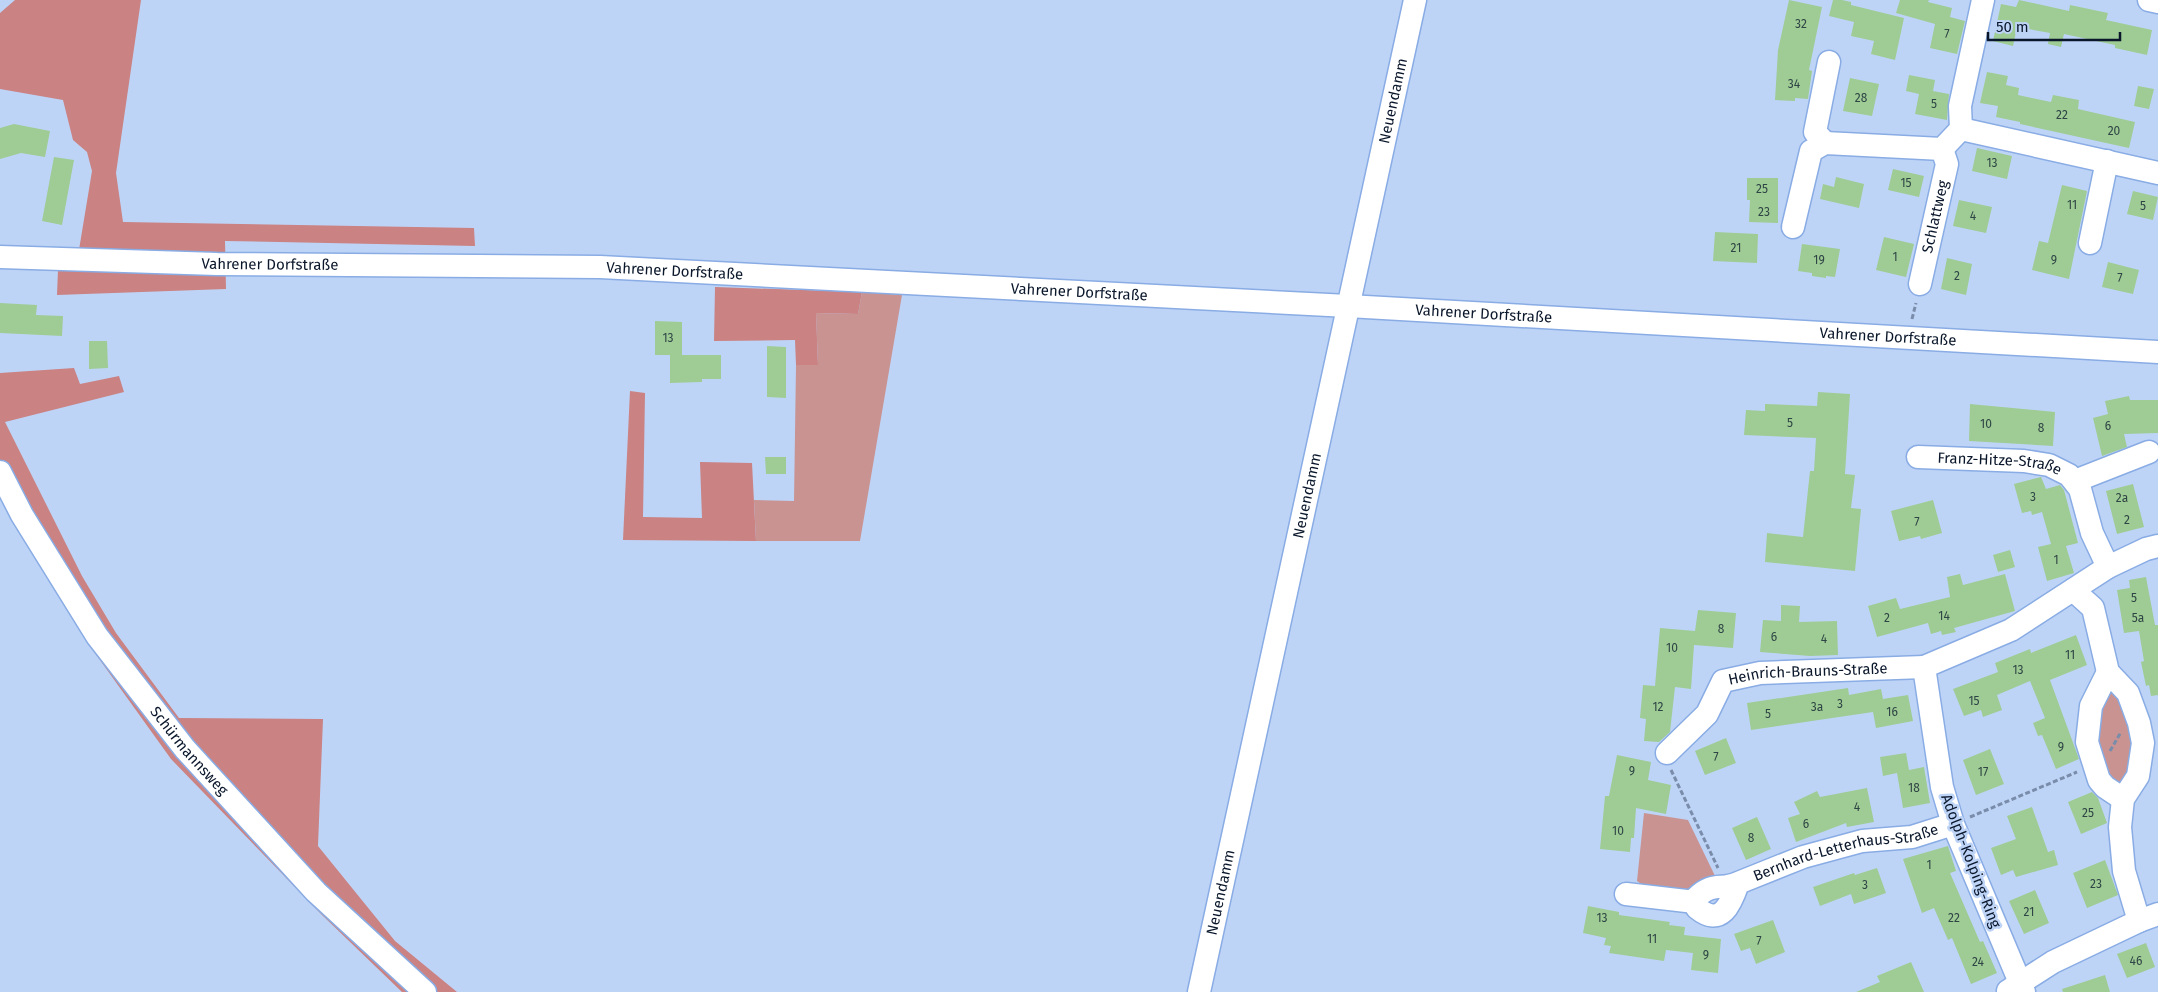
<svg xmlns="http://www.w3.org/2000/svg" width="2158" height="992" viewBox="0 0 2158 992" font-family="'Fira Sans',sans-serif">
  <rect width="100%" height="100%" fill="#bed4f7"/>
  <path fill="#c99392" d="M 862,292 L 902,295 L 860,541 L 756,541 L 754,500 L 794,501 L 796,365 L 818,364 L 816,313 L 858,314 Z
    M 2108,682 L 2133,717 L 2132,776 L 2118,790 L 2101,770 L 2095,709 Z
    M 1644,813 L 1688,820 L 1716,878 L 1688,894 L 1650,890 L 1637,881 Z"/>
  <path fill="#ca8282" d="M 15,0 L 141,0 L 116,173 L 123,222 L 474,228 L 475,246 L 225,241 L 226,289 L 57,295 L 58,270 L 76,268 L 92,171 L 87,152 L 73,140 L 63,100 L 0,89 L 0,13 Z
    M 715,287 L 862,292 L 858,314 L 816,313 L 818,365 L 796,365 L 795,340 L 714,341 Z
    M 74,368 L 80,384 L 119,376 L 124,392 L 5,422 L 82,576 L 116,633 L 179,718 L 323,719 L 318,846 L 395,941 L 457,992 L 402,992 L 322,915 L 171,759 L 87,642 L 102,637 L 72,585 L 57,593 L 0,491 L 0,373 Z
    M 630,391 L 645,393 L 643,517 L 702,518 L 700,462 L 752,463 L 756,541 L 623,540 Z"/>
  <path fill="#9ecc94" d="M 1789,0 L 1822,7 L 1809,70 L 1812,71 L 1808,99 L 1795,98 L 1795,101 L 1775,100 L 1778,50 Z
    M 1833,0 L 1842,0 L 1851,2 L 1851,5 L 1904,18 L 1895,60 L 1871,54 L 1874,41 L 1851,36 L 1854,22 L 1829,16 Z
    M 1900,0 L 1929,0 L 1928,2 L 1952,8 L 1950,17 L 1965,21 L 1957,54 L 1930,48 L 1935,24 L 1896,13 Z
    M 2019,0 L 2069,11 L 2070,5 L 2108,13 L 2106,20 L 2152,30 L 2147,55 L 2115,48 L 2115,45 L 2064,34 L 2061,47 L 2048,44 L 2050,33 L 2017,27 L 2013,46 L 1993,41 L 2001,4 L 2016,7 Z
    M 1987,72 L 2008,76 L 2006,85 L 2019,88 L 2018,95 L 2051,102 L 2053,95 L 2079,100 L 2078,109 L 2135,122 L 2129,148 L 2020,124 L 2020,122 L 1996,117 L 1998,106 L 1980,103 Z
    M 1909,75 L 1935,80 L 1933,91 L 1949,94 L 1947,120 L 1915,114 L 1919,94 L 1906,91 Z
    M 1850,78 L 1879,84 L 1872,116 L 1843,111 Z
    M 2138,86 L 2154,89 L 2149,109 L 2134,106 Z
    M 14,124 L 50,131 L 45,157 L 21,153 L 0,159 L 0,128 Z
    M 1977,148 L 2012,156 L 2007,179 L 1972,171 Z
    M 54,157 L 74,160 L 62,225 L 42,221 Z
    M 1893,169 L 1924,176 L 1919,197 L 1888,190 Z
    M 1836,177 L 1864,184 L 1859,208 L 1820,199 L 1823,184 L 1834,187 Z
    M 1747,178 L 1778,178 L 1778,223 L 1749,222 L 1750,200 L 1747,200 Z
    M 2062,185 L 2087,191 L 2069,279 L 2032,270 L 2039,241 L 2048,243 Z
    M 2133,191 L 2158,197 L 2153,220 L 2127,214 Z
    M 1959,200 L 1992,207 L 1986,233 L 1953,226 Z
    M 1715,232 L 1758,234 L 1757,263 L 1713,261 Z
    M 1884,237 L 1914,244 L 1906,277 L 1876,270 Z
    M 1802,244 L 1840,249 L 1835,277 L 1826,276 L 1826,278 L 1812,276 L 1812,273 L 1798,271 Z
    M 1947,258 L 1972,264 L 1966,295 L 1941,289 Z
    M 2108,262 L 2139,270 L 2133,294 L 2102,287 Z
    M 0,303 L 37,305 L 36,315 L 63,316 L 62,336 L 0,333 Z
    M 655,321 L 682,322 L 682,355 L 655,355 Z
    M 89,341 L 107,341 L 108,368 L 89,369 Z
    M 767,346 L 786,347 L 786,398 L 767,397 Z
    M 670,355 L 721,355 L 721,379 L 702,379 L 702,382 L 670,383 Z
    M 1818,392 L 1850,394 L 1845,474 L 1855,475 L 1851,508 L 1861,509 L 1855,571 L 1765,562 L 1767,533 L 1803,537 L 1810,471 L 1814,471 L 1816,438 L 1744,435 L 1746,410 L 1765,411 L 1765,404 L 1817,406 Z
    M 2129,396 L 2130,400 L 2158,400 L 2158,433 L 2124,434 L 2127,447 L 2102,456 L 2093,418 L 2108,414 L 2105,401 Z
    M 1970,404 L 2055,412 L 2053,446 L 1969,441 Z
    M 765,457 L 786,457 L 786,474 L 766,474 Z
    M 2041,477 L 2046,489 L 2060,485 L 2064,490 L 2078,543 L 2066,546 L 2074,573 L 2047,581 L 2038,547 L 2051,544 L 2042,512 L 2032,515 L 2031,511 L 2022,513 L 2014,484 Z
    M 2133,484 L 2144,527 L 2117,534 L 2106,491 Z
    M 1933,500 L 1942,533 L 1921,539 L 1920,536 L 1899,541 L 1891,511 Z
    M 2010,550 L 2015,567 L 1998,572 L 1993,555 Z
    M 1960,574 L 1963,585 L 2005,574 L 2015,611 L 1954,628 L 1956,632 L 1942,635 L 1941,631 L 1931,634 L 1928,623 L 1877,637 L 1868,606 L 1896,598 L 1900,609 L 1950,597 L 1947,577 Z
    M 2146,577 L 2155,625 L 2158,625 L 2158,695 L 2151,696 L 2149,685 L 2146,686 L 2141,662 L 2144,661 L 2139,631 L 2124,633 L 2117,590 L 2130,588 L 2129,580 Z
    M 1781,605 L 1800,606 L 1799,622 L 1837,621 L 1838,655 L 1810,656 L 1760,652 L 1763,620 L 1781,621 Z
    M 1698,610 L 1736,613 L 1733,648 L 1694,645 L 1691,689 L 1675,687 L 1670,732 L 1659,742 L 1644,741 L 1646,719 L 1640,718 L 1643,685 L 1655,686 L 1660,628 L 1695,631 Z
    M 2076,635 L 2087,665 L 2050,680 L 2079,759 L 2056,769 L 2042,735 L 2038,736 L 2033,723 L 2045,718 L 2030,681 L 1997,695 L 2002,710 L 1983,717 L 1981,710 L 1964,716 L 1953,689 L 1998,672 L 1995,663 L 2030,649 L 2031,653 Z
    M 1848,688 L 1849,695 L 1881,689 L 1883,699 L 1908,695 L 1913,721 L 1876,728 L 1873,712 L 1751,730 L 1747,703 Z
    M 1726,738 L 1736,763 L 1705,775 L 1695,751 Z
    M 1990,749 L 2004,784 L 1976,795 L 1963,760 Z
    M 1906,753 L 1909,770 L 1924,767 L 1930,803 L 1903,808 L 1897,773 L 1883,776 L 1880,757 Z
    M 1617,755 L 1651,762 L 1648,780 L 1671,785 L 1666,814 L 1636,808 L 1634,838 L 1631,838 L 1630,852 L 1600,849 L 1605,796 L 1609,796 Z
    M 1867,788 L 1874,822 L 1847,827 L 1846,823 L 1796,842 L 1788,818 L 1800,814 L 1794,802 L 1817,791 L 1820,797 Z
    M 2092,792 L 2098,798 L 2107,823 L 2081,834 L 2068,802 Z
    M 2032,807 L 2048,852 L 2054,850 L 2058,865 L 2016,877 L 2013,870 L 2001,875 L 1991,848 L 2016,839 L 2007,816 Z
    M 1757,817 L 1771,849 L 1746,860 L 1732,828 Z
    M 1948,846 L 1956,871 L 1950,873 L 1980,942 L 1983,941 L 1997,973 L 1971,984 L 1952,938 L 1948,940 L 1934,908 L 1922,913 L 1903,859 Z
    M 2105,860 L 2118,895 L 2087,908 L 2073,873 Z
    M 1877,868 L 1886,893 L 1854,904 L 1851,894 L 1820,906 L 1813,887 L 1854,873 L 1855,875 Z
    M 2035,890 L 2049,923 L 2024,934 L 2009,901 Z
    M 1588,906 L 1619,912 L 1619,915 L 1670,922 L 1669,925 L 1685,927 L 1684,935 L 1721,939 L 1718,973 L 1691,970 L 1693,953 L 1666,950 L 1664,961 L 1609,953 L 1611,946 L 1604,945 L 1606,938 L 1583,933 Z
    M 1773,920 L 1785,952 L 1756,964 L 1750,948 L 1741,951 L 1734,934 Z
    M 2146,943 L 2155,967 L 2127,978 L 2117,954 Z
    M 1911,962 L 1924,992 L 1856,992 L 1880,982 L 1877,976 Z
    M 2105,975 L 2110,992 L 2063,992 L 2062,989 Z"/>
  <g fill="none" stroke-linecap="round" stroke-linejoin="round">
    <defs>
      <g id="minor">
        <path d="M 2149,0 L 2158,2"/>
        <path d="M 1961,129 L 2158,173"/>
        <path d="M 1961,129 L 1960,106 L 1983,0"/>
        <path d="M 1825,143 L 1815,132 L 1829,62"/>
        <path d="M 1793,227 L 1811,151 L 1825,143 L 1942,149 L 1961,129"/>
        <path d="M 2090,243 L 2107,161"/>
        <path id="s1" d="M 0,257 L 217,264 L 600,267 L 1348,306 L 2158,352"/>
        <path id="s2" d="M 1920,284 L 1947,164 L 1942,149"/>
        <path id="s3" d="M 1918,457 L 2024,461 L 2049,465 L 2069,475 L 2080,489 L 2092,533 L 2108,567"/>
        <path id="s4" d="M 0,472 L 22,515 L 97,636 L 185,749 L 316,892 L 425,992"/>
        <path d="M 2075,481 L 2149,452"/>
        <path d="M 2073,590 L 2093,608 L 2108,672 L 2128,693 L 2139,723 L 2143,743 L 2138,776 L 2123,799 L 2120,827 L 2124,871 L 2139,921"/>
        <path d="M 2108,672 L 2091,706 L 2087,742 L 2099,780 L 2105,787 L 2123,799"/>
        <path id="s5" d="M 1667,753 L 1707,714 L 1723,681 L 1760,673 L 1924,667"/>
        <path id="s6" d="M 1738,883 C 1731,904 1721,928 1697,908 L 1696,898 C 1713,881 1721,891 1738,883 L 1803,857 L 1862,841 L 1912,837 L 1953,824"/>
        <path d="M 1626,894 L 1695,902"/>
        <path d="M 2008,991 L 2053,962 L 2139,921 L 2158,914"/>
        <path id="s7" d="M 1199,992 L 1415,0"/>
        <path d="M 2024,992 L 1953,824 L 1942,787 L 1924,667 L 2011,630 L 2108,567 L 2146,549 L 2158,546"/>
      </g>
    </defs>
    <use href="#minor" stroke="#89ace4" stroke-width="25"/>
    <path stroke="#798ca9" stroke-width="3" stroke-dasharray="5 2.5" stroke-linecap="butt" d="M 1912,319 L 1916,303
      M 2110,751 L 2121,732
      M 1671,770 L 1718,868
      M 1970,817 L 2077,772"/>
    <use href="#minor" stroke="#fff" stroke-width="22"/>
  </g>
  <g text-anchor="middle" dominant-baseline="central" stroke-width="5" stroke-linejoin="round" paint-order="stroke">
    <g font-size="12" fill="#2f4445">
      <text x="1801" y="24">32</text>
      <text x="1947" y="34">7</text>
      <text x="1794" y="84">34</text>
      <text x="1861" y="98">28</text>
      <text x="1934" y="104">5</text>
      <text x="2062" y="115">22</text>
      <text x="2114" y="131">20</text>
      <text x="1992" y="163">13</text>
      <text x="1906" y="183">15</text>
      <text x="1762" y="189">25</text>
      <text x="2072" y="205">11</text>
      <text x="2143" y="206">5</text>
      <text x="1764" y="212">23</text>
      <text x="1973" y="216">4</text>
      <text x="1736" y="248">21</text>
      <text x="1895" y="257">1</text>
      <text x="1819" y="260">19</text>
      <text x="2054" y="260">9</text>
      <text x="1957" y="276">2</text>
      <text x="2120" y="278">7</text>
      <text x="668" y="338">13</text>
      <text x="1790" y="423">5</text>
      <text x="1986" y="424">10</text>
      <text x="2108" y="426">6</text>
      <text x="2041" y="428">8</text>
      <text x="2033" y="497">3</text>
      <text x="2122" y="498">2a</text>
      <text x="2127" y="520">2</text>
      <text x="1917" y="522">7</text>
      <text x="2056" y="560">1</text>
      <text x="2134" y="598">5</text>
      <text x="1944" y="616">14</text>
      <text x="1887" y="618">2</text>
      <text x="2138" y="618">5a</text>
      <text x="1721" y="629">8</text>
      <text x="1774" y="637">6</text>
      <text x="1824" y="639">4</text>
      <text x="1672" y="648">10</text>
      <text x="2070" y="655">11</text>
      <text x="2018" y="670">13</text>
      <text x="1974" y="701">15</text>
      <text x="1840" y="704">3</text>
      <text x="1658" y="707">12</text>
      <text x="1817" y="707">3a</text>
      <text x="1892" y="712">16</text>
      <text x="1768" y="714">5</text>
      <text x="2061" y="747">9</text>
      <text x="1716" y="757">7</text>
      <text x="1632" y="771">9</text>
      <text x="1983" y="772">17</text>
      <text x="1914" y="788">18</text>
      <text x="1857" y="807">4</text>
      <text x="2088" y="813">25</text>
      <text x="1806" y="824">6</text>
      <text x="1618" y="831">10</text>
      <text x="1751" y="838">8</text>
      <text x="1929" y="865">1</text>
      <text x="2096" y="884">23</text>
      <text x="1865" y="885">3</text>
      <text x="2029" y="912">21</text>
      <text x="1602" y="918">13</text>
      <text x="1954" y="918">22</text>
      <text x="1652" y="939">11</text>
      <text x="1759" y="941">7</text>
      <text x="1706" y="955">9</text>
      <text x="2136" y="961">46</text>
      <text x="1978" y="962">24</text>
    </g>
    <g font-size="15" fill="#0a172b" stroke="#bed4f7">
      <text stroke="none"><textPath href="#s7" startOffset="912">Neuendamm</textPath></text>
      <text stroke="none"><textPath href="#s2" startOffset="69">Schlattweg</textPath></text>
      <text stroke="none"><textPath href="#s1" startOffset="270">Vahrener Dorfstraße</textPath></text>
      <text stroke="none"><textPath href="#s1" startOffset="675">Vahrener Dorfstraße</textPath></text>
      <text stroke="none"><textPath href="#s1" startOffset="1080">Vahrener Dorfstraße</textPath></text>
      <text stroke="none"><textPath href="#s1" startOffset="1485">Vahrener Dorfstraße</textPath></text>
      <text stroke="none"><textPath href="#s1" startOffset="1890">Vahrener Dorfstraße</textPath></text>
      <text stroke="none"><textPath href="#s3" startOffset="82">Franz-Hitze-Straße</textPath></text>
      <text stroke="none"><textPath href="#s7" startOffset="508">Neuendamm</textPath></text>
      <text stroke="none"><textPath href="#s5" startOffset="178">Heinrich-Brauns-Straße</textPath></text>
      <text stroke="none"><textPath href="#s4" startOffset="338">Schürmannsweg</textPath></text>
      <text stroke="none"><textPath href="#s6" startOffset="230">Bernhard-Letterhaus-Straße</textPath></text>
      <text transform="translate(1971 861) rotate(69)">Adolph-Kolping-Ring</text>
      <text stroke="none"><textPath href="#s7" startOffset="102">Neuendamm</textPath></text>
    </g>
  </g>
  <path d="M1988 32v8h132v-8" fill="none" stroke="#0a172b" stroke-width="2.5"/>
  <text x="1996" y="32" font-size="15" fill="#0a172b" stroke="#bed4f7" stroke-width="4" paint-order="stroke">50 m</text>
</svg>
